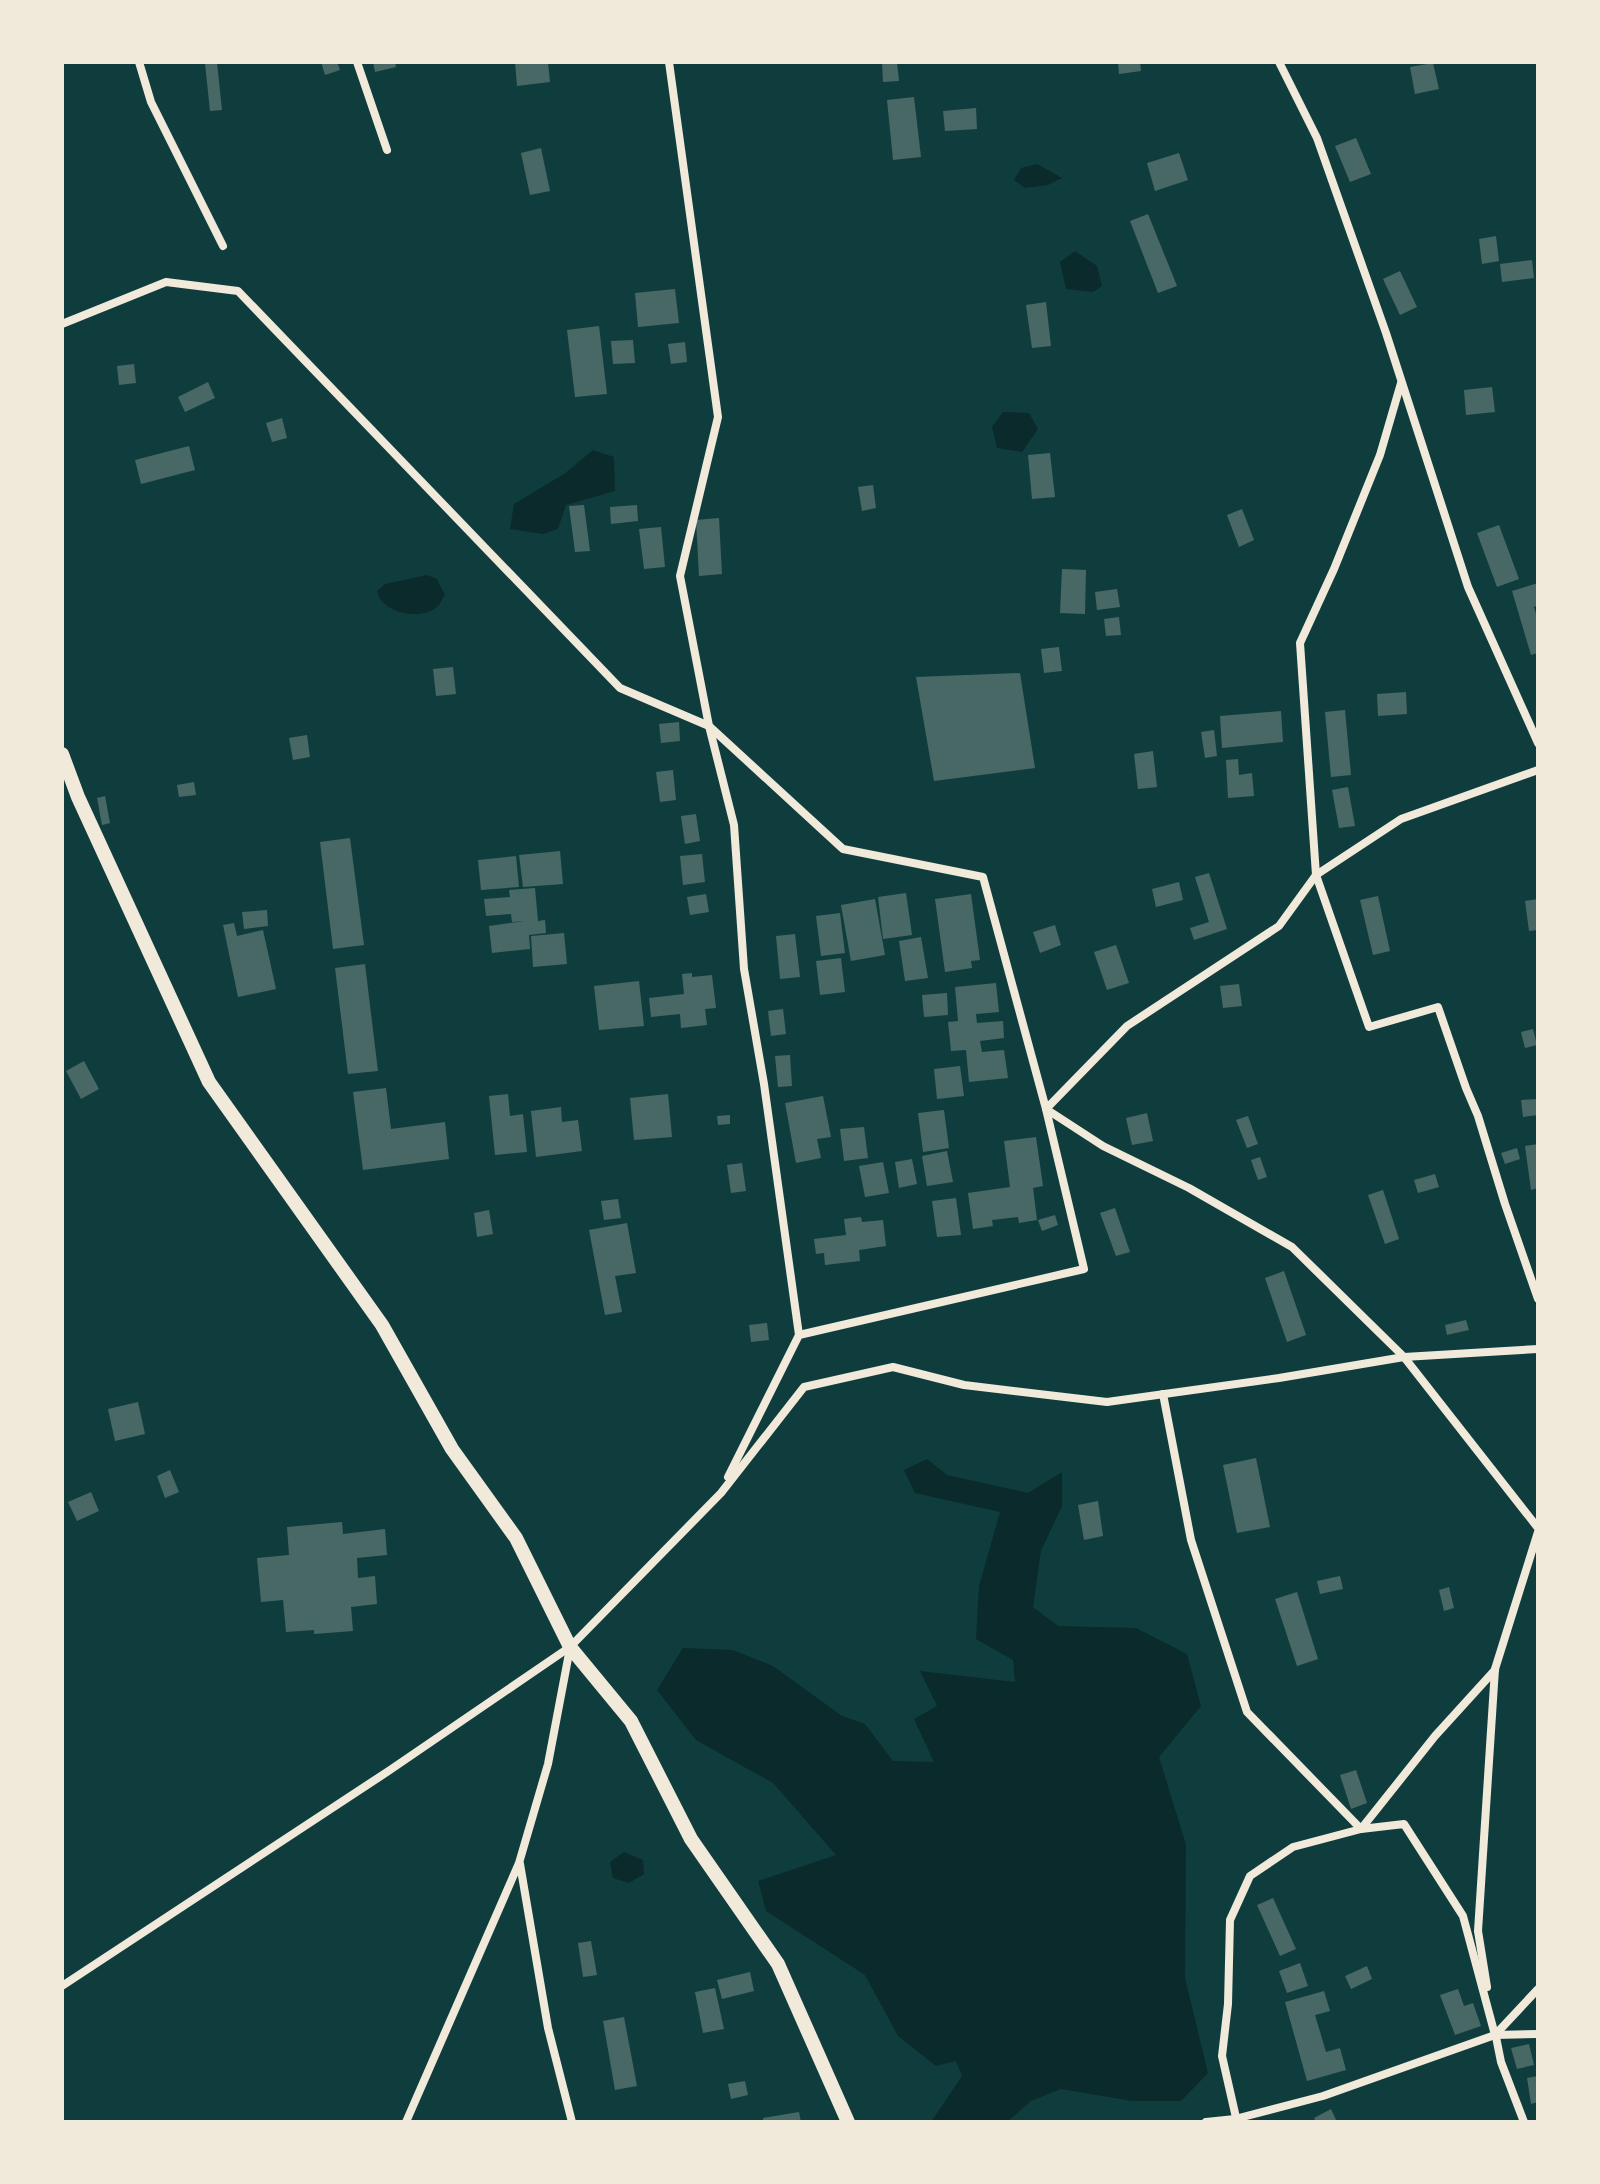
<svg xmlns="http://www.w3.org/2000/svg" width="1600" height="2184" viewBox="0 0 1600 2184" font-family="'Titillium Web',sans-serif">
	<style>
		.water { fill: #0a2a2b }
		.building { fill: #486865 }
		.lines { fill: none; stroke-linecap: round; stroke-linejoin: round }
		.minor { stroke: #f1e9da; stroke-width: 8 }
		.tertiary { stroke: #f1e9da; stroke-width: 14 }
	</style>
	<rect width="100%" height="100%" fill="#0f3d3e"/>
	<g class="water">
		<path d="M1037 164 1062 178 1048 185 1025 188 1014 180 1021 168Z"/>
		<path d="M1075 251 1097 266 1102 286 1093 292 1066 289 1060 262Z"/>
		<path d="M1003 412 1029 413 1038 429 1022 452 997 448 992 427Z"/>
		<path d="M593 450 614 457 615 491 566 505 558 529 543 534 510 529 514 504 564 474Z"/>
		<path d="M427 575 437 579 445 595C443 597 440 605 438 606 421 622 381 613 377 591L385 584Z"/>
		<path d="M927 1459 947 1475 1028 1493 1062 1472V1506L1041 1551 1033 1607 1058 1626 1136 1628 1187 1654 1201 1706 1159 1757 1186 1845 1185 1978 1208 2073 1181 2101H1132L1061 2089 1031 2101 1007 2122H931L962 2076 956 2061 936 2066 898 2036 865 1975 766 1911 758 1881 836 1855 773 1783 696 1740 657 1690 683 1648 733 1650 773 1666 842 1716 865 1724 893 1761 934 1762 914 1719 937 1706 920 1671 1015 1682 1013 1660 976 1639 979 1586 1000 1512 915 1493 904 1470Z"/>
		<path d="M624 1852 643 1860 644 1874 629 1883 613 1878 610 1862Z"/>
	</g>
	<g class="building">
		<path d="M217 62 222 110 210 111 205 63Z"/>
		<path d="M321 62H337L340 70 325 75Z"/>
		<path d="M373 62H395L396 67 375 72Z"/>
		<path d="M515 62H548L550 82 517 86Z"/>
		<path d="M882 62H897L899 81 883 82Z"/>
		<path d="M1118 62H1140L1141 71 1119 74Z"/>
		<path d="M1433 63 1439 89 1415 94 1410 67Z"/>
		<path d="M914 97 921 157 893 160 887 100Z"/>
		<path d="M976 108 977 129 945 131 943 111Z"/>
		<path d="M1356 138 1371 174 1350 182 1335 146Z"/>
		<path d="M541 148 550 191 530 195 521 153Z"/>
		<path d="M1179 153 1188 180 1155 191 1147 163Z"/>
		<path d="M1148 214 1177 286 1158 293 1130 221Z"/>
		<path d="M1496 236 1499 261 1482 264 1479 239Z"/>
		<path d="M1532 260 1534 278 1502 282 1500 264Z"/>
		<path d="M1400 271 1417 307 1400 315 1383 279Z"/>
		<path d="M675 289 679 323 638 327 635 293Z"/>
		<path d="M1046 302 1051 346 1032 348 1026 305Z"/>
		<path d="M599 326 607 394 575 397 567 330Z"/>
		<path d="M633 340 635 363 613 364 611 341Z"/>
		<path d="M685 342 687 362 671 364 668 344Z"/>
		<path d="M134 364 136 383 119 385 117 366Z"/>
		<path d="M208 382 215 398 185 412 178 397Z"/>
		<path d="M1492 387 1495 412 1466 415 1464 390Z"/>
		<path d="M282 418 287 438 272 442 266 423Z"/>
		<path d="M189 446 195 470 141 484 135 460Z"/>
		<path d="M1050 453 1055 497 1032 499 1028 455Z"/>
		<path d="M873 485 876 508 862 511 858 487Z"/>
		<path d="M584 505 590 551 575 552 569 506Z"/>
		<path d="M637 505 638 521 611 524 610 507Z"/>
		<path d="M1242 509 1254 540 1239 547 1227 515Z"/>
		<path d="M719 518 722 574 699 576 696 520Z"/>
		<path d="M1499 525 1519 579 1497 587 1477 533Z"/>
		<path d="M661 527 665 567 644 569 639 529Z"/>
		<path d="M1062 569 1086 570 1085 614 1060 613Z"/>
		<path d="M1538 583V605L1534 607 1538 621V653L1531 655 1512 591Z"/>
		<path d="M1117 589 1120 607 1097 610 1095 592Z"/>
		<path d="M1119 617 1121 635 1106 636 1104 619Z"/>
		<path d="M1059 647 1062 671 1044 673 1041 649Z"/>
		<path d="M453 667 456 694 436 696 433 669Z"/>
		<path d="M1020 673 1035 768 934 781 916 677Z"/>
		<path d="M1406 692 1407 714 1378 716 1377 694Z"/>
		<path d="M1345 710 1351 775 1331 777 1325 712Z"/>
		<path d="M1281 711 1283 742 1222 748 1220 716Z"/>
		<path d="M679 722 680 741 661 743 659 724Z"/>
		<path d="M1214 730 1217 756 1205 758 1201 732Z"/>
		<path d="M307 735 310 757 293 760 289 738Z"/>
		<path d="M1153 751 1157 787 1138 789 1134 754Z"/>
		<path d="M1238 759 1239 775 1252 773 1254 796 1228 798 1226 760Z"/>
		<path d="M673 770 676 800 660 802 656 772Z"/>
		<path d="M194 782 196 795 179 797 177 785Z"/>
		<path d="M1348 787 1355 826 1339 828 1332 790Z"/>
		<path d="M105 796 110 823 102 825 97 798Z"/>
		<path d="M696 814 700 841 685 844 681 816Z"/>
		<path d="M350 838 364 945 333 949 320 842Z"/>
		<path d="M560 851 563 884 523 887 519 855Z"/>
		<path d="M702 854 705 882 683 885 680 856Z"/>
		<path d="M516 856 519 887 481 890 478 860Z"/>
		<path d="M1209 873 1227 929 1194 940 1190 928 1209 922 1195 877Z"/>
		<path d="M1179 882 1183 900 1156 907 1152 889Z"/>
		<path d="M535 888 538 921 545 920 546 933 529 935 530 949 492 953 489 926 524 921 512 922 511 914 486 916 484 899 510 897 509 890Z"/>
		<path d="M906 893 912 935 883 939 878 897Z"/>
		<path d="M706 894 709 912 690 915 687 897Z"/>
		<path d="M971 894 980 960 971 961 972 968 945 972 935 899Z"/>
		<path d="M1378 896 1390 951 1373 955 1360 900Z"/>
		<path d="M875 899 885 955 851 961 841 905Z"/>
		<path d="M1538 899V930L1529 931 1525 901Z"/>
		<path d="M267 910 268 926 244 929 242 912Z"/>
		<path d="M840 913 845 953 821 956 816 916Z"/>
		<path d="M234 923 237 936 263 930 276 989 238 997 223 925Z"/>
		<path d="M1055 925 1061 945 1040 953 1033 932Z"/>
		<path d="M564 933 567 964 533 967 531 936Z"/>
		<path d="M795 934 800 977 780 979 776 936Z"/>
		<path d="M921 937 928 978 905 981 899 941Z"/>
		<path d="M1116 945 1129 983 1107 990 1094 952Z"/>
		<path d="M841 958 845 992 820 995 816 961Z"/>
		<path d="M365 964 378 1071 348 1074 335 968Z"/>
		<path d="M692 973V977L712 975 716 1008 705 1009 707 1025 681 1028 680 1014 651 1017 649 998 684 994 682 974Z"/>
		<path d="M639 981 644 1026 599 1030 594 986Z"/>
		<path d="M996 983 999 1012 976 1014 977 1023 1003 1021 1004 1038 980 1041 982 1052 1004 1050 1008 1078 969 1082 966 1050 951 1051 948 1022 958 1021 955 987Z"/>
		<path d="M1239 984 1242 1006 1223 1008 1220 986Z"/>
		<path d="M947 993 948 1015 924 1017 922 995Z"/>
		<path d="M783 1009 786 1034 771 1036 768 1011Z"/>
		<path d="M1533 1029 1537 1045 1525 1048 1521 1032Z"/>
		<path d="M790 1055 792 1086 778 1087 775 1056Z"/>
		<path d="M84 1061 99 1089 81 1099 66 1071Z"/>
		<path d="M960 1066 964 1096 937 1099 934 1069Z"/>
		<path d="M386 1088 391 1129 445 1122 449 1159 363 1170 353 1092Z"/>
		<path d="M508 1094 510 1116 523 1114 527 1152 495 1155 489 1096Z"/>
		<path d="M668 1094 672 1137 634 1140 630 1098Z"/>
		<path d="M823 1096 831 1137 817 1139 821 1158 796 1163 785 1103Z"/>
		<path d="M1538 1099V1115L1523 1117 1521 1100Z"/>
		<path d="M561 1107 562 1122 578 1120 582 1151 536 1157 531 1111Z"/>
		<path d="M944 1110 949 1148 923 1152 918 1113Z"/>
		<path d="M1147 1113 1153 1141 1132 1145 1126 1118Z"/>
		<path d="M730 1115V1124L718 1125 717 1116Z"/>
		<path d="M1248 1116 1258 1144 1247 1148 1236 1120Z"/>
		<path d="M864 1127 868 1158 844 1161 840 1129Z"/>
		<path d="M1036 1137 1043 1186 1033 1188 1037 1220 1019 1223 1018 1217 992 1220 993 1226 973 1229 968 1193 1010 1187 1004 1141Z"/>
		<path d="M1538 1144V1188L1531 1190 1525 1146Z"/>
		<path d="M1517 1148 1520 1159 1505 1164 1501 1153Z"/>
		<path d="M947 1151 953 1182 927 1186 922 1156Z"/>
		<path d="M1260 1157 1267 1177 1258 1180 1251 1160Z"/>
		<path d="M912 1159 917 1184 899 1188 895 1162Z"/>
		<path d="M883 1162 889 1193 865 1197 859 1166Z"/>
		<path d="M742 1163 746 1191 731 1193 727 1165Z"/>
		<path d="M1435 1174 1439 1187 1418 1193 1414 1180Z"/>
		<path d="M1383 1190 1399 1239 1385 1244 1368 1195Z"/>
		<path d="M956 1198 961 1235 937 1237 932 1201Z"/>
		<path d="M618 1199 621 1218 604 1220 601 1201Z"/>
		<path d="M1115 1208 1130 1252 1116 1256 1100 1213Z"/>
		<path d="M489 1210 493 1234 477 1237 474 1213Z"/>
		<path d="M1055 1215 1058 1225 1042 1231 1038 1220Z"/>
		<path d="M861 1217 862 1222 883 1220 886 1246 859 1250 860 1261 825 1265 824 1253 816 1254 814 1239 846 1235 844 1219Z"/>
		<path d="M627 1223 636 1273 615 1276 622 1312 605 1315 589 1230Z"/>
		<path d="M1284 1271 1306 1335 1287 1342 1265 1278Z"/>
		<path d="M1466 1320 1469 1330 1447 1335 1445 1325Z"/>
		<path d="M767 1323 769 1340 751 1342 749 1325Z"/>
		<path d="M138 1402 145 1434 115 1441 108 1409Z"/>
		<path d="M1256 1458 1270 1527 1237 1533 1223 1465Z"/>
		<path d="M170 1470 179 1492 165 1498 157 1476Z"/>
		<path d="M91 1492 99 1511 77 1521 68 1502Z"/>
		<path d="M1098 1501 1103 1536 1084 1540 1078 1505Z"/>
		<path d="M342 1522 343 1534 385 1529 387 1555 357 1558 358 1578 375 1576 377 1604 351 1607 353 1631 314 1634V1630L286 1632 283 1600 261 1602 257 1558 289 1555 287 1527Z"/>
		<path d="M1340 1576 1343 1589 1320 1594 1317 1581Z"/>
		<path d="M1449 1587 1454 1608 1444 1611 1439 1590Z"/>
		<path d="M1297 1592 1318 1659 1297 1666 1275 1599Z"/>
		<path d="M1356 1770 1367 1803 1351 1809 1340 1775Z"/>
		<path d="M1273 1898 1296 1949 1280 1956 1257 1905Z"/>
		<path d="M591 1941 597 1975 583 1977 578 1943Z"/>
		<path d="M1300 1963 1308 1986 1287 1993 1279 1971Z"/>
		<path d="M1367 1966 1372 1979 1351 1989 1345 1976Z"/>
		<path d="M750 1972 754 1991 722 1999 717 1980Z"/>
		<path d="M715 1988 724 2029 703 2033 695 1992Z"/>
		<path d="M1458 1989 1464 2006 1473 2003 1481 2026 1455 2035 1440 1995Z"/>
		<path d="M1324 1991 1330 2011 1315 2015 1326 2052 1340 2048 1346 2070 1307 2081 1285 2002Z"/>
		<path d="M624 2017 637 2086 615 2090 603 2021Z"/>
		<path d="M1529 2044 1534 2065 1517 2069 1511 2048Z"/>
		<path d="M1538 2076V2102L1531 2104 1527 2078Z"/>
		<path d="M745 2081 748 2095 731 2099 728 2084Z"/>
		<path d="M1331 2109 1337 2122H1316L1314 2118Z"/>
		<path d="M799 2112 801 2122H763V2118Z"/>
	</g>
	<g class="lines">
		<g class="minor">
			<path d="M139 62 151 102 223 246"/>
			<path d="M357 62 387 150"/>
			<path d="M669 62 718 417 680 576 709 726 734 825 744 969 764 1084 799 1335"/>
			<path d="M1279 62 1317 138 1386 333 1468 587 1538 743"/>
			<path d="M62 324 166 282 238 291 620 688 709 726 843 849 983 877 1046 1109 1103 1146 1189 1188 1292 1247 1404 1357 1538 1528"/>
			<path d="M1401 383 1380 455 1334 569 1300 643 1316 875 1369 1027 1438 1007 1466 1088 1478 1116 1505 1204 1538 1299"/>
			<path d="M1163 1394 1191 1540 1247 1712 1361 1829 1404 1824 1463 1916 1495 2035"/>
			<path d="M728 1477 799 1335 1084 1269 1046 1109 1127 1026 1279 926 1316 875 1401 819 1538 770"/>
			<path d="M520 1864 548 2028 572 2122"/>
			<path d="M62 1986 390 1770 570 1647 721 1493 804 1387 893 1367 964 1385 1107 1402 1279 1378 1404 1357 1538 1349"/>
			<path d="M1487 1987 1478 1931 1495 1669 1538 1532"/>
			<path d="M1495 2032 1501 2062 1524 2122"/>
			<path d="M1495 2035 1538 1989"/>
			<path d="M406 2122 519 1863 548 1764 570 1648"/>
			<path d="M1206 2122 1235 2119 1323 2096 1495 2035 1538 2034"/>
			<path d="M1237 2122 1222 2056 1228 2004 1230 1920 1250 1876 1293 1847 1361 1829 1435 1736 1495 1670"/>
		</g>
		<path class="tertiary" d="M62 754 78 797 209 1082 382 1325 452 1449 516 1538 570 1647 631 1721 691 1839 778 1964 848 2122"/>
	</g>
	<rect width="1600" height="2184" fill="none" stroke="#f1e9da" stroke-width="128"/>
</svg>
